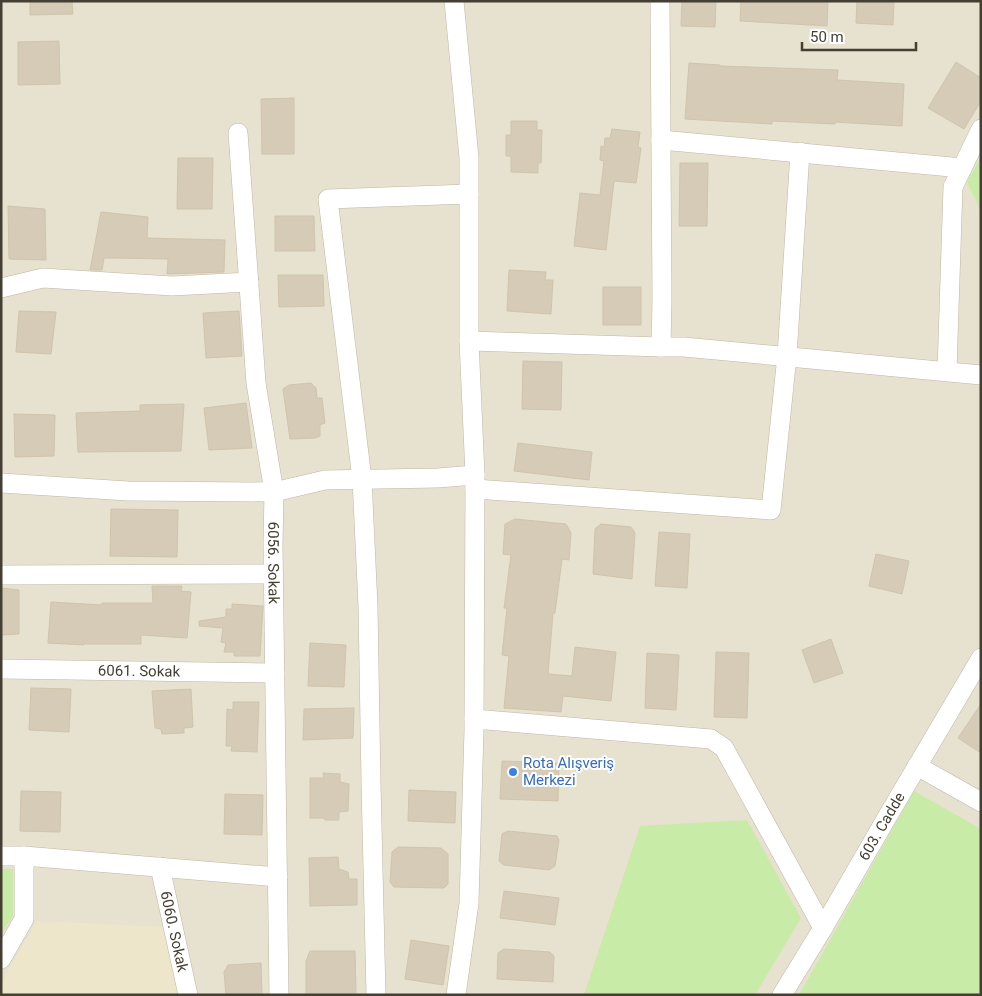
<svg xmlns="http://www.w3.org/2000/svg" width="982" height="996" viewBox="0 0 982 996" font-family="Roboto,sans-serif">
	<style>
		.residential { fill: #e7e1d0 }
		.education { fill: #ede6cb }
		.green { fill: #c9eba8 }
		.building { fill: #d5cbb7; stroke: #d0c4aa }
		.lines { fill: none; stroke-linecap: round; stroke-linejoin: round }
		.minor-casing { stroke: #bfb7a5; stroke-width: 20 }
		.minor { stroke: #fff; stroke-width: 19 }
		.shop-dot { fill: #3f7fe0; stroke: #fff; stroke-width: 2 }
		.labels { text-anchor: middle; dominant-baseline: central; stroke-width: 4; stroke-linejoin: round; paint-order: stroke }
		.street-label { font-size: 15px; fill: #453f33; stroke: #fff }
		.shop-label { font-size: 15px; fill: #366cbe; stroke: #fff; text-anchor: start }
	</style>
	<rect width="100%" height="100%" fill="#f3efe3"/>
	<rect class="residential" x="1" y="1" width="980" height="994"/>
	<path class="education" d="M37 921 166 927 179 995H1V982Z"/>
	<g class="green">
		<path d="M981 157V211L967 182Z"/>
		<path d="M914 791 981 829V995H799Z"/>
		<path d="M747 820 801 918 755 995H584L640 826Z"/>
		<path d="M1 869H13V916L1 934Z"/>
	</g>
	<g class="building">
		<path d="M30 1H72L73 14 30 15Z"/>
		<path d="M682 1H716L715 27 681 26Z"/>
		<path d="M741 1H828L827 26 740 21Z"/>
		<path d="M857 1H894L893 25 856 23Z"/>
		<path d="M59 41 60 84 18 85V42Z"/>
		<path d="M956 62 981 78V101L964 129 928 108Z"/>
		<path d="M689 63 720 65V66L838 70 837 80 904 84 902 126 835 122V124L772 121V124L685 119Z"/>
		<path d="M294 98V154H262L261 99Z"/>
		<path d="M511 121H537V130H542L541 163H538V173L511 172V156H506V135H511Z"/>
		<path d="M612 129 640 132 638 147 641 148 636 183 614 181 606 250 574 246 580 193 600 195 604 161 600 160 601 146 604 147 605 138H610Z"/>
		<path d="M178 158H213L212 209H177Z"/>
		<path d="M680 163H708L707 226H679Z"/>
		<path d="M8 206 45 209 46 260 9 259Z"/>
		<path d="M101 212 148 217 147 238 225 240 224 272 167 274 168 259 115 258H104L102 270H90Z"/>
		<path d="M275 216H314L315 251H275Z"/>
		<path d="M509 270 546 272 545 280H553L551 314 507 311Z"/>
		<path d="M278 275H323L324 306 279 307Z"/>
		<rect x="603" y="287" width="38" height="38"/>
		<path d="M19 311 56 312 51 354 16 352Z"/>
		<path d="M239 311 242 356 206 358 203 313Z"/>
		<path d="M523 361 562 362 561 410 522 409Z"/>
		<path d="M311 383 316 388 317 398H322L325 423 320 425V436L315 438 290 439 283 389 289 385Z"/>
		<path d="M246 403 252 448 209 450 204 408Z"/>
		<path d="M184 404 181 451 78 452 76 413 140 411V405Z"/>
		<path d="M14 414 55 415 54 456 15 457Z"/>
		<path d="M518 443 592 452 589 480 514 471Z"/>
		<path d="M111 509 178 510 177 557 110 556Z"/>
		<path d="M515 519 566 524 571 533 569 560 562 559 555 613H553L548 674 572 676 575 647 616 652 611 701 563 696 561 712 504 708 509 656 502 655 507 608H504L511 555 503 554 505 524Z"/>
		<path d="M601 524 631 527 635 533 632 579 593 574 595 529Z"/>
		<path d="M659 532 690 534 687 588 655 586Z"/>
		<path d="M876 554 909 561 902 594 869 586Z"/>
		<path d="M152 586H182L181 591 191 592 187 638 141 635V644H84V645L48 643 51 602 102 605V603H153Z"/>
		<path d="M1 588 19 590V634L1 635Z"/>
		<path d="M232 604 263 606 260 656H234V652H224L226 643 221 642 223 628 199 626V621L226 617V609H232Z"/>
		<path d="M831 639 843 673 814 683 802 650Z"/>
		<path d="M310 643 346 645 344 687 308 686Z"/>
		<path d="M716 652 749 653 747 718 714 717Z"/>
		<path d="M647 653 679 655 676 710 645 708Z"/>
		<path d="M31 688 71 689 69 732 29 730Z"/>
		<path d="M191 689 193 727 184 728V733L162 734 161 729 155 728 152 691Z"/>
		<path d="M233 702H259L257 752 231 751 232 746H226L227 709 233 710Z"/>
		<path d="M981 704V753L958 738Z"/>
		<path d="M354 708 353 738 303 740 304 709Z"/>
		<path d="M502 761 559 763 558 801 500 799Z"/>
		<path d="M323 773 340 774V782L349 784 348 811 339 812V820H325L324 818H310V778H324Z"/>
		<path d="M409 790 456 792 455 823 408 821Z"/>
		<path d="M21 791 61 792 60 832 20 831Z"/>
		<path d="M225 794 263 795 262 835 224 834Z"/>
		<path d="M508 831 557 836 559 840 555 866 549 870 504 865 499 861 502 834Z"/>
		<path d="M398 847 441 848 448 854V884L444 888 394 887 390 882 392 852Z"/>
		<path d="M338 857 339 869 348 872 349 879H357V905L310 906 309 858Z"/>
		<path d="M504 891 559 898 555 925 500 918Z"/>
		<path d="M411 940 449 946 443 985 405 979Z"/>
		<path d="M504 949 550 952 554 956 553 982 497 979 498 953Z"/>
		<path d="M310 951H355L356 995H306V961Z"/>
		<path d="M261 963 262 995H226L224 972 228 965Z"/>
	</g>
	<g class="lines">
		<defs>
			<g id="minor">
				<path d="M454 1 469 158V341L475 475 474 730 469 903 456 995"/>
				<path d="M660 1 662 299 661 347"/>
				<path id="s1" d="M238 133 256 383 274 492 273 545 279 995"/>
				<path d="M661 140 962 168"/>
				<path d="M1 288 43 278 172 286 249 282"/>
				<path d="M469 341 661 347H684L981 375"/>
				<path d="M947 371 953 187 981 129"/>
				<path d="M1 483 128 491 274 492 325 480 438 478 475 475"/>
				<path d="M475 489 771 510 787 356 800 152"/>
				<path d="M1 575 273 574"/>
				<path id="s2" d="M1 669 275 673"/>
				<path d="M474 719 711 739 724 748 823 928"/>
				<path d="M917 766 981 802"/>
				<path d="M1 856H24L278 877"/>
				<path id="s3" d="M160 867 188 995"/>
				<path d="M1 959 24 919V856"/>
				<path d="M376 995 371 783 368 606 362 479 328 199 469 194"/>
				<path id="s4" d="M782 995 823 928 886 819 981 658"/>
			</g>
		</defs>
		<use href="#minor" class="minor-casing"/>
		<use href="#minor" class="minor"/>
	</g>
	<circle class="shop-dot" cx="513" cy="772" r="5"/>
	<g class="labels">
		<g class="street-label">
			<text stroke="none"><textPath href="#s1" startOffset="432">6056. Sokak</textPath></text>
			<text stroke="none"><textPath href="#s2" startOffset="138">6061. Sokak</textPath></text>
			<text stroke="none"><textPath href="#s4" startOffset="196">603. Cadde</textPath></text>
			<text stroke="none"><textPath href="#s3" startOffset="66">6060. Sokak</textPath></text>
		</g>
		<g class="shop-label">
			<text x="523" y="763">Rota Alışveriş<tspan x="523" dy="17">Merkezi</tspan></text>
		</g>
	</g>
	<rect width="982" height="996" fill="none" stroke="#453f33" stroke-width="5"/>
	<path d="M802 42v8h114v-8" fill="none" stroke="#453f33" stroke-width="2.5"/>
	<text x="810" y="42" font-size="15" fill="#453f33" stroke="#ffffff" stroke-width="4" paint-order="stroke">50 m</text>
</svg>
